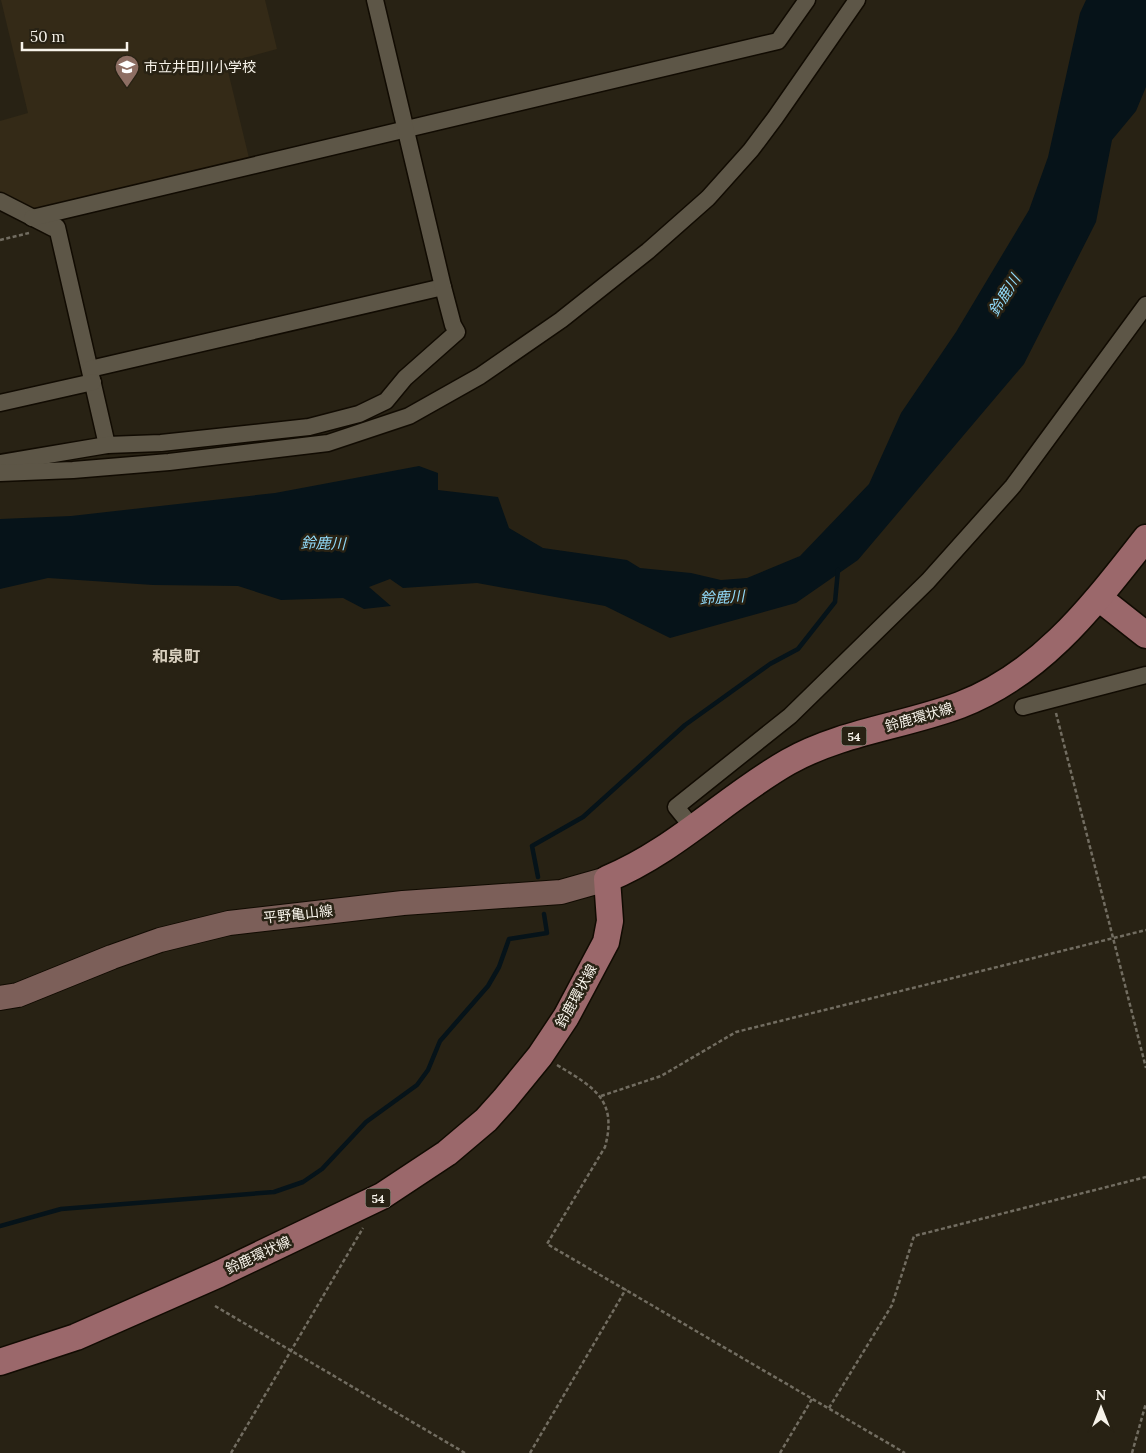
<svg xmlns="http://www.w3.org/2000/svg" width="1146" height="1453" viewBox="0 0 1146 1453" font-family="Lora,'Noto Sans JP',serif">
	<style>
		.built { fill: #342a17 }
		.water { fill: #061319 }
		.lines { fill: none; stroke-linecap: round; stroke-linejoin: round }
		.stream { stroke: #061319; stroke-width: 4.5 }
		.street-casing { stroke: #110b02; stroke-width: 19 }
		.secondary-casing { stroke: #110b02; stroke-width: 26 }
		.primary-casing { stroke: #110b02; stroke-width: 29 }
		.path { stroke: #726d61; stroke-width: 2.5; stroke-dasharray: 4 2.5; stroke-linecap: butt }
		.street { stroke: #5d5647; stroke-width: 16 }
		.secondary { stroke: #7c5f59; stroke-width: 24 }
		.primary { stroke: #9b686b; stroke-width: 26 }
		.labels { text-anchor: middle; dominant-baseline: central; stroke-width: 5; stroke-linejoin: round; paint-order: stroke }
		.shield { fill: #282214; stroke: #b9b4aa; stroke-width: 1 }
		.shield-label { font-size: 12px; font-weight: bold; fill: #f7f3ea }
		.poi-label { font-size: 14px; fill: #f7f3ea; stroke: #282214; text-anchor: start }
		.street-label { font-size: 14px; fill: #f7f3ea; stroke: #282214 }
		.water-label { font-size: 15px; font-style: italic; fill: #91daf9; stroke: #282214 }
		.quarter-label { font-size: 16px; font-weight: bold; fill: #d8cfbe; stroke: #282214 }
	</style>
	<rect width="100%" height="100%" fill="#282214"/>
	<path class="built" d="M1 0H265L277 49 226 63 249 158 33 211 0 193V121L28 113Z"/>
	<path class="water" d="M1086 0H1146V87L1136 111 1112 140 1096 222 1024 364 858 560 796 603 670 638 605 606 477 583 403 588 390 579 369 587 391 606 364 609 343 598 281 600 238 586 153 585 48 578 0 589V519L71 516 275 493 419 466 438 473V490L498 497 509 528 543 548 627 560 640 568 691 573 721 580 747 578 800 556 869 484 901 413 956 332 1029 210 1048 157 1080 13Z"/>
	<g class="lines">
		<g class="stream">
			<path d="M538 877 532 846 583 817 685 725 770 664 798 649 835 602 838 570"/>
			<path d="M0 1226 61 1209 274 1192 303 1182 322 1169 366 1122 417 1085 428 1070 440 1041 488 986 499 967 509 939 547 933 544 914"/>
		</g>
		<defs>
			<g id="street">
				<path d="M0 201 53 228 57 227 107 445"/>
				<path d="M32 218 778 41 807 0"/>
				<path d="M90 369 443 287"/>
				<path d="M0 403 93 382"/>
				<path d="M0 463 107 445 161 443 309 427 359 414 386 401 405 378 457 332 453 325 443 287 375 0"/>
				<path d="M0 473 73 470 169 462 328 443 409 416 480 376 561 320 648 251 708 198 751 150 775 118 857 0"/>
				<path d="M1023 707 1146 675"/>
				<path d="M693 828 676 807 790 716 928 581 1013 486 1146 305"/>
			</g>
			<path id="secondary" d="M0 998 18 995 112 957 160 940 229 923 403 903 561 892 607 879"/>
			<g id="primary">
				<path d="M1099 598 1146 635"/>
				<path d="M0 1362 76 1337 219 1274 382 1196 447 1153 486 1120 504 1100 540 1056 566 1017 606 942 610 921 607 879C675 851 725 798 788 762 841 732 904 726 960 705 1043 673 1093 605 1146 538"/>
			</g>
		</defs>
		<use href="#street" class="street-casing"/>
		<use href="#secondary" class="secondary-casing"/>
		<use href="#primary" class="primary-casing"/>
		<g class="path">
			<path d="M0 240 29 233"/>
			<path d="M1056 713 1146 1068"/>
			<path d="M557 1065C593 1087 618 1099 605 1147L547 1244 905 1453"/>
			<path d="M601 1096 661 1076 736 1032 1146 930"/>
			<path d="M215 1306 465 1453"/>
			<path d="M829 1408 892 1305 914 1236 1146 1177"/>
			<path d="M231 1453 363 1228"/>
			<path d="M530 1453 626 1289"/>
			<path d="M780 1453 812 1399"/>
			<path d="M1132 1453 1146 1403"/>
		</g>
		<use href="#street" class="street"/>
		<use href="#secondary" class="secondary"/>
		<use href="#primary" class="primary"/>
	</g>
	<defs>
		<symbol id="school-pin" viewBox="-11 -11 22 30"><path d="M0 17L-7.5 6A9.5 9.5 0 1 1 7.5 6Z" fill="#8d6e63" stroke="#282214"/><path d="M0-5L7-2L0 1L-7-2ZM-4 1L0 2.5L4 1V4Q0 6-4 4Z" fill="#fff"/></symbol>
	</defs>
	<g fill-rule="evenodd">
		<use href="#school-pin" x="113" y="53" width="28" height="38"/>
	</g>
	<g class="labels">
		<g class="shield">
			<rect x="841.5" y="726.5" width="25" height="19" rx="4"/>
			<rect x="365.5" y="1188.5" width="25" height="19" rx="4"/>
		</g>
		<g class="shield-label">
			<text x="854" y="736">54</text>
			<text x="378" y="1198">54</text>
		</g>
		<g class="poi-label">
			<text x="144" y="67">市立井田川小学校</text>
		</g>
		<g class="street-label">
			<text transform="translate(919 717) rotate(-16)">鈴鹿環状線</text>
			<text transform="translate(298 914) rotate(-6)">平野亀山線</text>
			<text transform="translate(576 996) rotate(-61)">鈴鹿環状線</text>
			<text transform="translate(258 1255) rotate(-25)">鈴鹿環状線</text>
		</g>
		<g class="water-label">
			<text transform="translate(1004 295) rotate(-58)">鈴鹿川</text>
			<text transform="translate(323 543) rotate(1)">鈴鹿川</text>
			<text transform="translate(722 597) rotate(-3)">鈴鹿川</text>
		</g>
		<g class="quarter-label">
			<text x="176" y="656">和泉町</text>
		</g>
	</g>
	<g transform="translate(1101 1408)" stroke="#282214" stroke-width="4" paint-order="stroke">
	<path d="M0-4L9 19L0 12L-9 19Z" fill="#f7f3ea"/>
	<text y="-8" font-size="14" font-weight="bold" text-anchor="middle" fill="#f7f3ea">N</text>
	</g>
	<path d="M22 42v8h105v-8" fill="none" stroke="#f7f3ea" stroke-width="2.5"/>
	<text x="30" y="42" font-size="15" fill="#f7f3ea" stroke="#282214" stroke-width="4" paint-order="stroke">50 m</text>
</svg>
